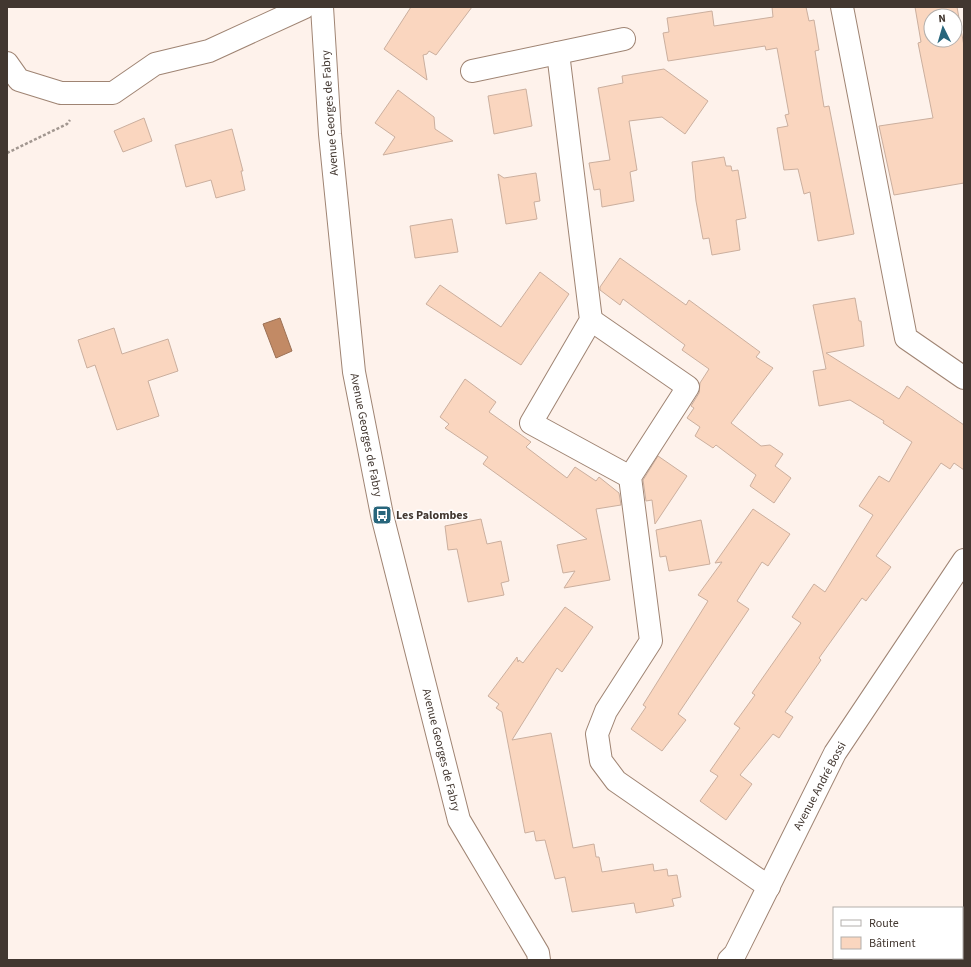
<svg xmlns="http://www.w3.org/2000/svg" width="971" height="967" viewBox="0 0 971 967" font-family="'Source Sans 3',sans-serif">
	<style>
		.water { fill: #c28a65; stroke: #9c7155 }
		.building { fill: #fad6bf; stroke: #cbaf9e; fill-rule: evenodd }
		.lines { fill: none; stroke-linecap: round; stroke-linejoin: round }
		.minor-casing { stroke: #9f8473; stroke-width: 24 }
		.path { stroke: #a29790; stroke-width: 2.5; stroke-dasharray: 3 2; stroke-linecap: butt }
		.minor { stroke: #fff; stroke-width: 22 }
		.labels { text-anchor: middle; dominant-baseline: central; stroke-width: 3; stroke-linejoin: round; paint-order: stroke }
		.street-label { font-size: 12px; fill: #423730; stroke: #fff }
		.poi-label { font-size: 12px; font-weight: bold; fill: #423730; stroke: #fff; text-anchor: start }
	</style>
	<rect width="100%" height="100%" fill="#fef2eb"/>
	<path class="water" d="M280 318 292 351 276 358 263 324Z"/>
	<g class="building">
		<path d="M411 7H472L436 55 429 51 427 54 423 55 427 80 384 49Z"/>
		<path d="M772 7H806L809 21 814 20 819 50 815 51 824 107 829 106 854 234 818 241 810 192 804 194 798 169 784 170 777 128 788 126 785 115 789 114 777 48 766 50 765 46 668 61 663 33 669 32 667 18 712 11 714 26 773 17Z"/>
		<path d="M915 7H957L964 46V183L894 195 879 126 933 118 918 43 921 42ZM931 16H955V40H931Z"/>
		<path d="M664 69 708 101 685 134 662 117 629 121 637 170 630 172 634 201 602 207 600 189 594 190 589 163 610 160 598 88 623 83 622 76Z"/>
		<path d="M526 89 532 126 494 134 488 96Z"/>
		<path d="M398 90 434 117 435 129 453 141 383 155 395 137 375 123Z"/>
		<path d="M144 118 152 141 123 152 114 131Z"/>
		<path d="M232 129 243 171H241L245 190 216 198 211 180 186 187 175 145Z"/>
		<path d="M724 157 726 166H731L732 171 738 170 746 218 736 220 740 250 712 255 709 238 703 239 696 201 692 162Z"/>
		<path d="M536 173 540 201 534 202 537 219 506 224 498 174 504 178Z"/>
		<path d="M452 219 458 252 415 258 410 226Z"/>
		<path d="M620 258 686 305 689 300 760 352 756 357 773 368 731 423 761 446 770 445 783 454 775 466 791 478 774 503 750 486 756 475 716 445 713 448 695 436 700 427 687 418 694 408 691 406 699 393 700 383 709 369 682 350 685 345 647 317 623 299 620 305 600 290V287Z"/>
		<path d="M540 272 569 294 521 365 426 304 440 285 501 327Z"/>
		<path d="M855 298 859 321H861L864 346 826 353 899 399 907 386 964 425V470L954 463 950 469 941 463 876 556 891 567 866 601 862 598 819 658 821 660 785 712 793 717 779 738 773 734 740 775 752 784 726 820 700 801 718 776 710 771 740 728 734 724 755 695 752 693 801 623 792 617 814 584 825 592 873 515 859 506 879 476 889 482 912 442 883 423 884 421 850 400 819 406 813 371 826 369 813 305Z"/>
		<path d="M114 328 122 354 168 339 178 371 148 381 159 416 117 430 95 365 87 368 78 340Z"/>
		<path d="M465 379 496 402 489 412 531 442 526 447 567 478 575 467 596 481 599 477 619 493 621 505 596 509 610 580 564 588 575 571 563 573 557 545 587 539 483 464 488 457 445 428 449 424 440 417Z"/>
		<path d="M658 456 687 476 655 524 652 500 646 501 643 480Z"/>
		<path d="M753 509 790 534 768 566 762 562 737 601 749 609 678 714 686 720 662 751 631 729 646 707 643 705 708 601 698 595 722 562 715 563Z"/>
		<path d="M481 519 487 544 501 541 509 581 501 583 504 595 468 602 457 549 448 550 445 526Z"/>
		<path d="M701 520 710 564 669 571 666 556 660 557 656 530Z"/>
		<path d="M565 607 593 627 562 672 557 668 512 740 551 733 573 848 594 844 596 857H599L602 872 653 864 654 871 667 869 668 876 677 875 681 897 672 899 674 906 636 913 634 903 572 912 565 877 555 879 545 840 536 841 534 831 525 833 502 712 496 708 499 704 488 696 517 657 518 662 519 660 523 663Z"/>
	</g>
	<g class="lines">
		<defs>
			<g id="minor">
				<path d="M322 7 330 134 354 372 382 515 459 820 538 953 539 960"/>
				<path d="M842 7 906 338 964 378"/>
				<path d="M558 53 591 320 531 423 630 477"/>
				<path d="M7 63 19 80 61 93H113L155 64 209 51 305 7"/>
				<path d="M472 71 624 39"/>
				<path d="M591 320 688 387 630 477 651 641 606 711 597 734 601 761 616 781 769 887"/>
				<path d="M729 960 735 954 835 753 964 560"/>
			</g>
		</defs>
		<use href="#minor" class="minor-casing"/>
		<path class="path" d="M7 153 67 124 70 120"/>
		<use href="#minor" class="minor"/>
	</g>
	<defs>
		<symbol id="bus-square" viewBox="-11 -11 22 22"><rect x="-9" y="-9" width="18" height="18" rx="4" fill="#28667c" stroke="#fff"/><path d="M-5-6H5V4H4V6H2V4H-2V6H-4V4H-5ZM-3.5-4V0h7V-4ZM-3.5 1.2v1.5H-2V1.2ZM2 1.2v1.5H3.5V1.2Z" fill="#fff"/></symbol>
	</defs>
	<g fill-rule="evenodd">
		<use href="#bus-square" x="371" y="504" width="22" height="22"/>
	</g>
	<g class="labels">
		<g class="street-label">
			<text transform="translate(330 113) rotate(-94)">Avenue Georges de Fabry</text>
			<text transform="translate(366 435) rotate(79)">Avenue Georges de Fabry</text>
			<text transform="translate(441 750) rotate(76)">Avenue Georges de Fabry</text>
			<text transform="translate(820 786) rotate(-62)">Avenue André Bossi</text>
		</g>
		<g class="poi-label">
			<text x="396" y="515">Les Palombes</text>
		</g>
	</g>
	<rect width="971" height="967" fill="none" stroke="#423730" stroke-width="16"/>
	<rect x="833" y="907" width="130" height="52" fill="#ffffff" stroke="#b3afac"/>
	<rect x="841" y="920" width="20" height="6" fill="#ffffff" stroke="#b3afac"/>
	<text x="869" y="927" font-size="12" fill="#423730">Route</text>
	<rect x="841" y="937" width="20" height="12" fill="#fad6bf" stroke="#b3afac"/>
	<text x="869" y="947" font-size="12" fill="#423730">Bâtiment</text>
	<g transform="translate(943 28) rotate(355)"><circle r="19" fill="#ffffff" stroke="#b3afac"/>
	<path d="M0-3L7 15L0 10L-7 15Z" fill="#28667c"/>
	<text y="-6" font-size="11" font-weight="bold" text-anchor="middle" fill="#423730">N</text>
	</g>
</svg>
